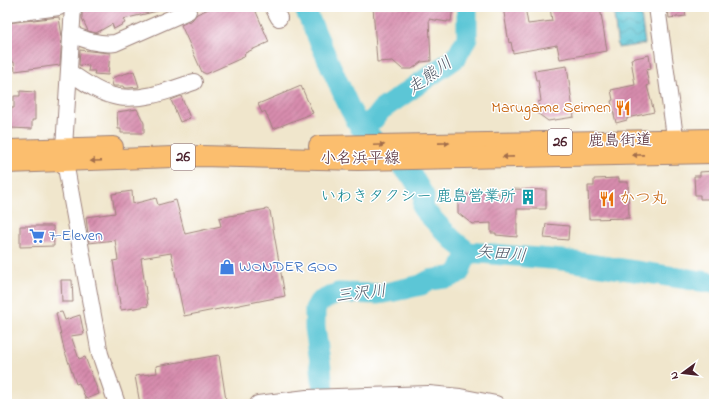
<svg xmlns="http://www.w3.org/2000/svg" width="721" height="411" viewBox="0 0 721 411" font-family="'Indie Flower','Klee One',sans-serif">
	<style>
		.water { fill: url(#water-waves); stroke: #537280 }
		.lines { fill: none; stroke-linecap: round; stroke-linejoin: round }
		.river { stroke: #5cc6d6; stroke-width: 21 }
		.building { fill: url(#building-hatch) }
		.minor-casing { stroke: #9d827c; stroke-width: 18 }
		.major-casing { stroke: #9d827c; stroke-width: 22 }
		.minor { stroke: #fff; stroke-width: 16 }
		.major { stroke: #fbbe6e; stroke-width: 20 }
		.oneway { fill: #a26e4c }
		.labels { text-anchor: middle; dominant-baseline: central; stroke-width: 3; stroke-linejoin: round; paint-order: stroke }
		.shield { fill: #fff; stroke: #80626b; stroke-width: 1 }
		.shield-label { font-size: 15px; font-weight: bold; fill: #4a1f2b }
		.food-label { font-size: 16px; fill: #c56008; stroke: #fff; text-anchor: end }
		.street-label { font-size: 16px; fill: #4a1f2b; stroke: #fff }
		.culture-label { font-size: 16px; fill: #0d838f; stroke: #fff; text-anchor: end }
		.shop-label { font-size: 16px; fill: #366cbe; stroke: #fff; text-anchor: start }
		.water-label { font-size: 17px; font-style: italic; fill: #505967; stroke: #fff }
	</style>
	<defs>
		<pattern id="water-waves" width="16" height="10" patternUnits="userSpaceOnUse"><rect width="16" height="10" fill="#5cc6d6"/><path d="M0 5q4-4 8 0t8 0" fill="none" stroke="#4ea0ae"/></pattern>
		<pattern id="building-hatch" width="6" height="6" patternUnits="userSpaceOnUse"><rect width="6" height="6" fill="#d78cad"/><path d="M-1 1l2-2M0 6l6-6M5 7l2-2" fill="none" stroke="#b0728d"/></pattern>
	</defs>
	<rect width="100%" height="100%" fill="#fff"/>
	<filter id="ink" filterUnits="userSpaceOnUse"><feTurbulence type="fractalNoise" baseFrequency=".025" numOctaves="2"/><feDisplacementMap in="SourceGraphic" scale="8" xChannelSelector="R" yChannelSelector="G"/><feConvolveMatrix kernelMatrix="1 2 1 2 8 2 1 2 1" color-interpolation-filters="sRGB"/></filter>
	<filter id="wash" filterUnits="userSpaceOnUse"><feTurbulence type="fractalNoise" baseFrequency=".012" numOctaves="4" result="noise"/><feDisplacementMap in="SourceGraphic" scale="16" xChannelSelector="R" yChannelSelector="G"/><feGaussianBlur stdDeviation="0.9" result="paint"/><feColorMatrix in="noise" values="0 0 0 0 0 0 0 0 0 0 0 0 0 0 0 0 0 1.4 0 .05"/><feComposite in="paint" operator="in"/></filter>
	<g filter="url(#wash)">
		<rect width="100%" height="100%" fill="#f0e6cc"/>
		<path class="water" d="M613 7H640L645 44 618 48Z"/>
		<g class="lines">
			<g class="river">
				<path d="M304 7 350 109 360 127 412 176 424 196 423 209 453 240 468 252 562 260 714 283"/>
				<path d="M360 127 374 119 381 110 456 58 467 38V7"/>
				<path d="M324 404 321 368 315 328V309L319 302 338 293 378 294 390 292 421 285 430 280 450 277 459 273 468 252"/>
			</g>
		</g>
		<g id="blocks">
			<g class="building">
				<path d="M90 7H157L158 11 123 19 125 23 114 29 112 24 96 33 88 31 82 18V11Z"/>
				<path d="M213 7H254L269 42 245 53 244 57 206 74 202 72 181 25 192 20 197 14Z"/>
				<path d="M373 7H453L451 21H447V22L429 19 431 61 421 62 412 69H402L393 61 377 62Z"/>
				<path d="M503 7H525L528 24 552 21 550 7H600L607 51 560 59 557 45 513 53 511 42 509 43Z"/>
				<path d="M668 7H684L686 16 669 18Z"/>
				<path d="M59 17 62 37 60 65 15 71 14 62H11L7 23Z"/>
				<path d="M80 50 110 53 108 75 94 74 95 71H88L89 66 79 65Z"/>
				<path d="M649 55 651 69 646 70 649 85 647 86 654 112 627 118V120L616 123 611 101 613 100 611 90 635 85 631 59Z"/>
				<path d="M567 66 574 117 548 121 536 112 539 107 538 102 541 101 538 80H536L534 71Z"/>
				<path d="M134 71 139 87 128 88H124L123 86H113L111 78Z"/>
				<path d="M301 86 313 113 273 129 265 111 262 113 258 104Z"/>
				<path d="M20 91 35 92V120H32V129L11 128V108H14V96H20Z"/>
				<path d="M181 96 190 118 180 122 171 100Z"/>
				<path d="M137 109 144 123V133H121V129H118L117 112Z"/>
				<path d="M714 171V199H700V195H695L694 176H700V172Z"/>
				<path d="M619 178V182H628L629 218 589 219 588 186H594V179Z"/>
				<path d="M510 189 546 190V209H517V237L496 235V233H491V223L472 224 458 213V195H472L480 192 485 194H510Z"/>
				<path d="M132 191 133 204 156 198 158 205 176 200 185 234 221 226 219 218 267 209 270 211 285 296 184 316 171 253 141 258 148 306 121 310 113 261 118 260 115 240 89 243 86 217 115 213 112 194Z"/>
				<path d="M546 224 569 226 568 240 544 238Z"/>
				<path d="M20 226H53L54 246 20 247Z"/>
				<path d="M61 280H72L73 302H62Z"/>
				<path d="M62 312 65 320 80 315 84 334 71 336 79 359 85 357 99 394 86 399 79 383 76 384 64 349 56 313Z"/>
				<path d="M219 355 226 400 198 404H140L135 376 157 373 156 366Z"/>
			</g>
		</g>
	</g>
	<g filter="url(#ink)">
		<use href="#blocks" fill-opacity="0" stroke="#9d827c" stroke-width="1"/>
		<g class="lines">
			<defs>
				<g id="minor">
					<path d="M73 7 64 147 65 162 100 354 117 404"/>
					<path d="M273 7 279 18"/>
					<path d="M657 7 677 151"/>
					<path d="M7 14 59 7"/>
					<path d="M71 34C85 40 99 45 115 43L188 11 187 7"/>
					<path d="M69 72C84 82 100 94 118 97 144 101 170 90 194 82"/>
					<path d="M258 404 307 398 429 394 460 397 496 404"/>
				</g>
				<g id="major">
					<path d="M319 146 714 139"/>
					<path d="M9 150 113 147"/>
					<path d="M7 163 201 156 358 160 714 153"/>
				</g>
			</defs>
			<use href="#minor" class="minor-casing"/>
			<use href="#major" class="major-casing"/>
			<use href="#minor" class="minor"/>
			<use href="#major" class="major"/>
		</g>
		<defs><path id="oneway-solid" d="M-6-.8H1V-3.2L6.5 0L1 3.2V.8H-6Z"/></defs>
		<g class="oneway">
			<use href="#oneway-solid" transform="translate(444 143) rotate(-1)"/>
			<use href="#oneway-solid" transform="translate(379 145) rotate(-2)"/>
			<use href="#oneway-solid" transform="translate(638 155) rotate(179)"/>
			<use href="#oneway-solid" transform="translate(508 157) rotate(179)"/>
			<use href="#oneway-solid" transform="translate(96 161) rotate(177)"/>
		</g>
	</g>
	<defs>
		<symbol id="restaurant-bare" viewBox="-9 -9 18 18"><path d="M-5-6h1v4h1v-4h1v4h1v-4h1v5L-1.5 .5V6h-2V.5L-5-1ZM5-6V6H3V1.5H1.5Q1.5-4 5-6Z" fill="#e8710a" stroke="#fff" stroke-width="2.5" paint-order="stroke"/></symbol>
		<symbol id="building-bare" viewBox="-9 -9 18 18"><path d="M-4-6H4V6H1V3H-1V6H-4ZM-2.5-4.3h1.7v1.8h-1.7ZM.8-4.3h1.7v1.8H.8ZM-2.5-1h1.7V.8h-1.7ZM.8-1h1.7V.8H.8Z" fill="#0f9aa8" stroke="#fff" stroke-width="2.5" paint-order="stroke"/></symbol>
		<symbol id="supermarket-bare" viewBox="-9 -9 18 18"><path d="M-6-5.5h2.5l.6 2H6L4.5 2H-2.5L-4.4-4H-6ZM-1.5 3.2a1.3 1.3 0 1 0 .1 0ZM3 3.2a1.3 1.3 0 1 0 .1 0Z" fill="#3f7fe0" stroke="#fff" stroke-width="2.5" paint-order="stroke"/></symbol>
		<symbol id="shop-bare" viewBox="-9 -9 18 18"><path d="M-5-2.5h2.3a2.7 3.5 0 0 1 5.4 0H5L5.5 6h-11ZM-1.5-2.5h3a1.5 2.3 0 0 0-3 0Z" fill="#3f7fe0" stroke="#fff" stroke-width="2.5" paint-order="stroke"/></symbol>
	</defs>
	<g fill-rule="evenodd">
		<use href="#restaurant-bare" x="612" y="97" width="22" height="22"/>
		<use href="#building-bare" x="517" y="186" width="22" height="22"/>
		<use href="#restaurant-bare" x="596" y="188" width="22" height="22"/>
		<use href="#supermarket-bare" x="26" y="225" width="22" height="22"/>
		<use href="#shop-bare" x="216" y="256" width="22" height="22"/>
	</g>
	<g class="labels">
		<g class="shield">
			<rect x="548" y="129" width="24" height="26" rx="3"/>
			<rect x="171" y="144" width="24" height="26" rx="3"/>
		</g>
		<g class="shield-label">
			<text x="560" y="142">26</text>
			<text x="183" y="157">26</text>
		</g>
		<g class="food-label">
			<text x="611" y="108">Marugame Seimen</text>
			<text x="619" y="199" text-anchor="start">かつ丸</text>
		</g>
		<g class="street-label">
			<text transform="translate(620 141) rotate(-1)">鹿島街道</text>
			<text x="360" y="159">小名浜平線</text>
		</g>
		<g class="culture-label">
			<text x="516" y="197">いわきタクシー 鹿島営業所</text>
		</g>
		<g class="shop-label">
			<text x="49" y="236">7-Eleven</text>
			<text x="239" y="267">WONDER GOO</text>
		</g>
		<g class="water-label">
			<text transform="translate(430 76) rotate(-36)">走熊川</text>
			<text transform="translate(501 254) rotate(5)">矢田川</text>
			<text transform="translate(361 294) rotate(-7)">三沢川</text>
		</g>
	</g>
	<rect width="721" height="411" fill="none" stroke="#fff" stroke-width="24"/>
	<g transform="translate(683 373) rotate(255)" stroke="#ffffff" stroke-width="3" paint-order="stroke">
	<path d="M0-3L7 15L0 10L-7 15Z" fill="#4a1f2b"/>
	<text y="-6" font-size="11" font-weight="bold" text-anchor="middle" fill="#4a1f2b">N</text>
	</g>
</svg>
